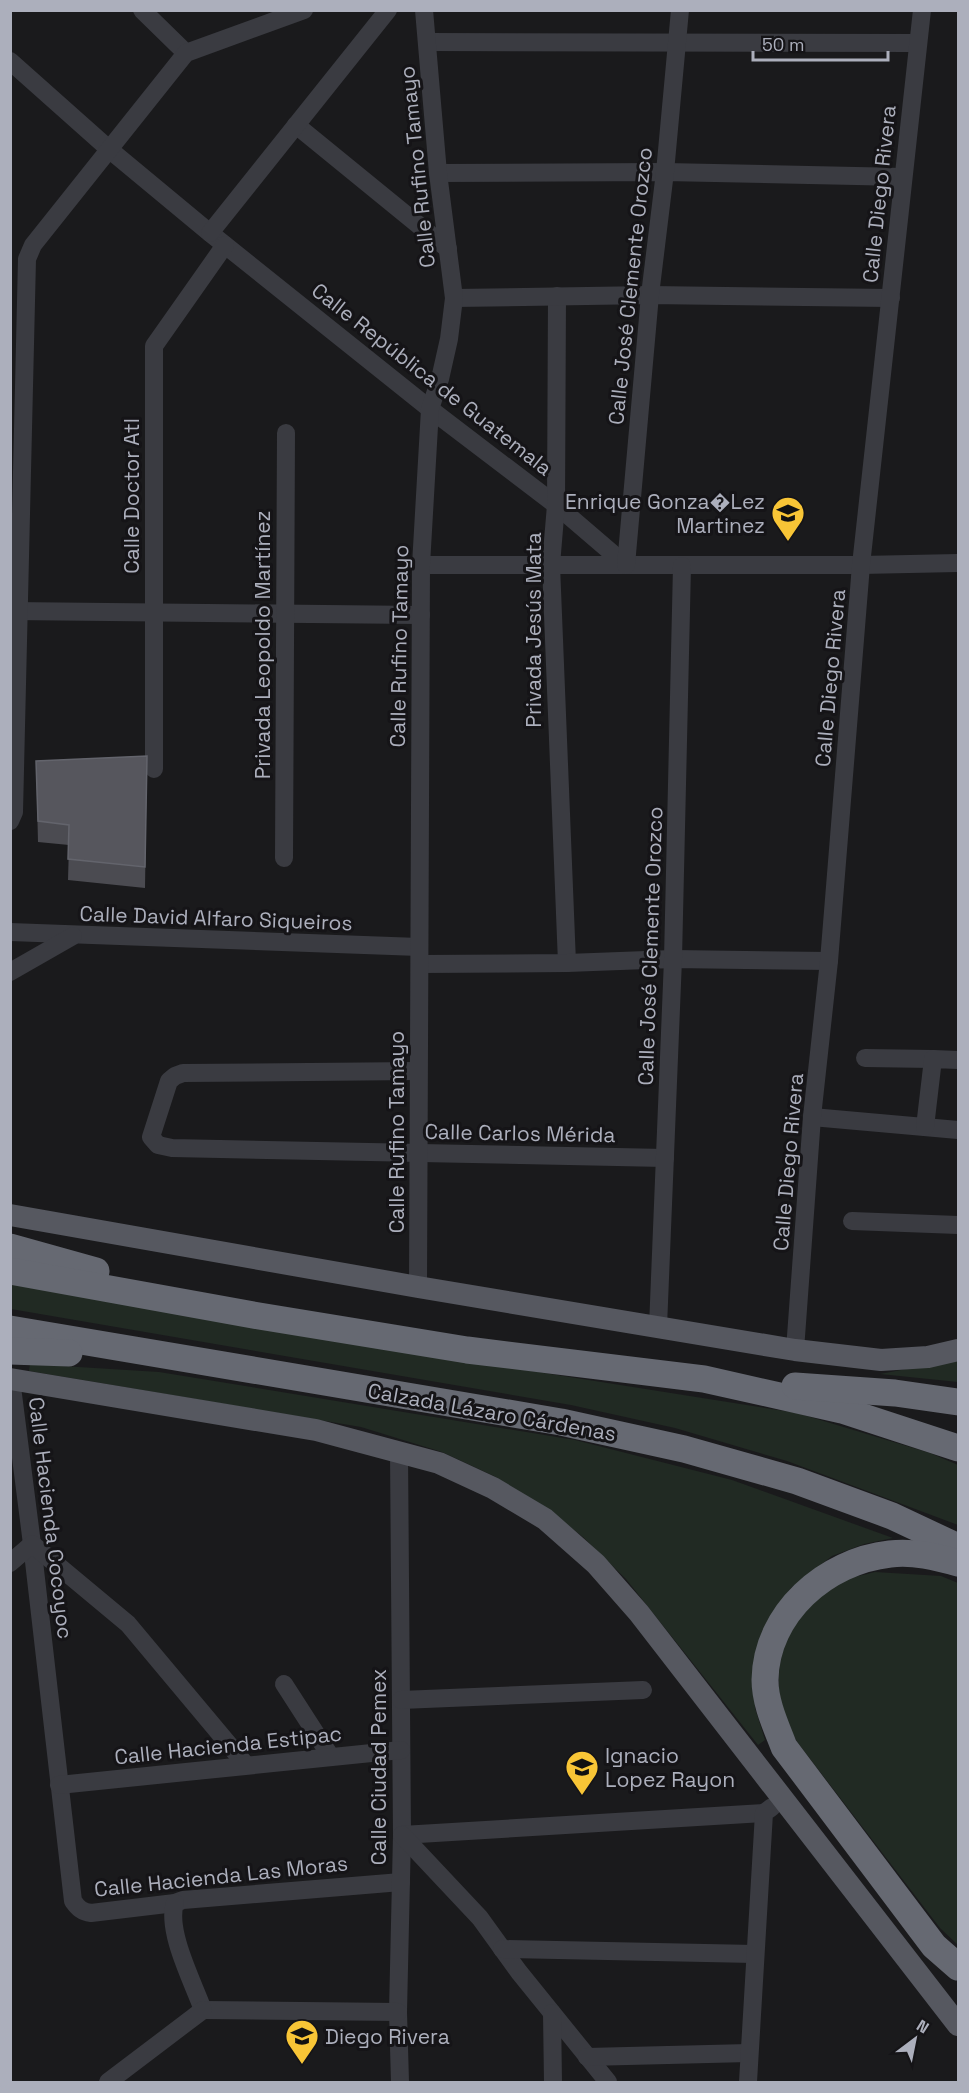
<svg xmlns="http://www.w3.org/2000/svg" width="969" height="2093" viewBox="0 0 969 2093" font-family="'Space Grotesk',sans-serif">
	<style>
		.green { fill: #212a23 }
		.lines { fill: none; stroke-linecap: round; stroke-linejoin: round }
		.minor { stroke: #3a3b41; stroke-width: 18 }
		.major { stroke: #565860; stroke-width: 22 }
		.highway { stroke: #666972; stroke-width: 27 }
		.wall { fill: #4b4b51 }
		.building { fill: #56565d; stroke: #63646c; stroke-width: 1.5 }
		.labels { text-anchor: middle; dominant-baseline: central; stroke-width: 6; stroke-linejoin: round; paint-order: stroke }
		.street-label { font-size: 21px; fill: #acafbc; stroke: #151417 }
		.poi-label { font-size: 21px; fill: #acafbc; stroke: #151417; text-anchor: start }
	</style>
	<rect width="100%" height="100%" fill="#1a1a1c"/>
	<g class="green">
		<path d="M10 1284 260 1328 797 1413 930 1453 958 1465V1525L787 1461 675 1428 571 1405 11 1309Z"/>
		<path d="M958 1359V1382L880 1374Z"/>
		<path d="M30 1364 159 1372 575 1440 732 1480 893 1538 864 1544 832 1556 791 1588 774 1611 754 1672 755 1708 765 1740 758 1745 626 1579 583 1537 542 1505 494 1476 442 1452 361 1427 29 1371Z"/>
		<path d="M875 1572 941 1576 958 1583V1945L940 1928 798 1743C791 1731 784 1719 781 1706 772 1661 789 1620 825 1593 830 1590 835 1585 840 1582 850 1577 864 1575 875 1572Z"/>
	</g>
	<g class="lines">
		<g class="minor">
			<path d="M142 10 186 53"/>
			<path d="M427 42 918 43"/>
			<path d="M10 61 110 150 210 233 430 409 556 505 626 565"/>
			<path d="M296 125 448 249"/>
			<path d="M438 173 665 172 903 177"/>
			<path d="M210 233 388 10"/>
			<path d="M557 296 556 505 551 565 567 963"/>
			<path d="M454 298 650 295 891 298"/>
			<path d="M421 565H861L958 563"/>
			<path d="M626 565 650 295 665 172 680 10"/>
			<path d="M10 611 421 615"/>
			<path d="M154 769V346L225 245"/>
			<path d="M10 821 14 812 27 259 33 245 186 53 304 10"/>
			<path d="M284 858 286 433"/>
			<path d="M10 932 419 947"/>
			<path d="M420 964 567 963 673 959 829 961"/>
			<path d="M10 972 73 936"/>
			<path d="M865 1058 933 1059"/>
			<path d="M418 1071 183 1073 175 1076 169 1081 151 1137 158 1145 172 1148 665 1158"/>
			<path d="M812 1117 958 1130"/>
			<path d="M925 1127 933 1059 958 1060"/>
			<path d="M852 1221 958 1225"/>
			<path d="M418 1287 421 565 430 409 440 379 449 339 454 298 438 173 424 10"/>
			<path d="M658 1327 673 959 682 566"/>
			<path d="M795 1350 812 1117 829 961 861 565 922 10"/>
			<path d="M11 1379 32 1544 73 1901C78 1908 82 1912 91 1913L175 1903 183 1900 401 1882"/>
			<path d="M399 1452 402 1835 398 2012 400 2082"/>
			<path d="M10 1563 32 1544 128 1624 246 1765"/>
			<path d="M284 1684 331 1757"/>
			<path d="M401 1700 643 1690"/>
			<path d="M59 1785 401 1750"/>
			<path d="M402 1835 764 1813"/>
			<path d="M402 1835 480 1918 519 1972 608 2082"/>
			<path d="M175 1903C166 1931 193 1982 203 2010"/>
			<path d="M502 1949 755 1954"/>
			<path d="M203 2010 398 2012"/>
			<path d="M552 2013 553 2082"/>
			<path d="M587 2057 749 2053"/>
			<path d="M108 2082 203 2010"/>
			<path d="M748 2082 764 1813 772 1807"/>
		</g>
		<g class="major">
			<path d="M10 1215 418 1287 795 1350 881 1360 928 1357 958 1350"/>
			<path d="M10 1379 316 1430 439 1463 493 1488 545 1519 596 1564 639 1613 958 2025"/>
		</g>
		<g class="highway">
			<path d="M10 1247 96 1271"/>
			<path d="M10 1271 259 1316 467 1350 704 1379 842 1410 958 1448"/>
			<path d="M10 1329 561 1422 684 1449 797 1481 892 1516 958 1547"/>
			<path d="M10 1351 69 1353"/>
			<path d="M795 1386 895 1393 958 1402"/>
			<path d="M958 1563C937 1557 913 1551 890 1554 826 1561 766 1613 765 1680 765 1703 776 1726 784 1747L934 1946 958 1967"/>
		</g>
	</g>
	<path class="wall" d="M147 756 145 888 68 880 69 845 38 842 36 761Z"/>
	<path class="building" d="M147 756 145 867 68 859 69 825 38 821 36 761Z"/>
	<defs>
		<symbol id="school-pin" viewBox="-11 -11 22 30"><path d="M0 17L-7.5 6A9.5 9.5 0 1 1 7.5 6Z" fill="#f8c536" stroke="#151417"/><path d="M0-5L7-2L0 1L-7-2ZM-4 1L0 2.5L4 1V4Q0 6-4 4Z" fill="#111"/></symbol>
	</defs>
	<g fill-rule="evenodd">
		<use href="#school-pin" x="769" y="494" width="38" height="52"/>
		<use href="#school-pin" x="563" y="1748" width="38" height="52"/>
		<use href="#school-pin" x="283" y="2017" width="38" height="52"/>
	</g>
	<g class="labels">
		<g class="street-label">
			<text transform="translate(417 167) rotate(-96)">Calle Rufino Tamayo</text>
			<text transform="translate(879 194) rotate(-84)">Calle Diego Rivera</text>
			<text transform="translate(630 286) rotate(-84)">Calle José Clemente Orozco</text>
			<text transform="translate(432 379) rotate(38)">Calle República de Guatemala</text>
			<text transform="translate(131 496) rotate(-90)">Calle Doctor Atl</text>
			<text transform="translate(533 630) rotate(-90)">Privada Jesús Mata</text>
			<text transform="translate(262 645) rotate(-90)">Privada Leopoldo Martínez</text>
			<text transform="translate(399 646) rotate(-89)">Calle Rufino Tamayo</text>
			<text transform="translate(830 678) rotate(-85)">Calle Diego Rivera</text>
			<text transform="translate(216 918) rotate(2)">Calle David Alfaro Siqueiros</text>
			<text transform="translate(650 946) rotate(-88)">Calle José Clemente Orozco</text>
			<text transform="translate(396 1132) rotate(-90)">Calle Rufino Tamayo</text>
			<text transform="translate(520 1133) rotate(1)">Calle Carlos Mérida</text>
			<text transform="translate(788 1162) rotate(-85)">Calle Diego Rivera</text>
			<text transform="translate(492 1412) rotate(10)">Calzada Lázaro Cárdenas</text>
			<text transform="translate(51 1518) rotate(83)">Calle Hacienda Cocoyoc</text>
			<text transform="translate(228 1745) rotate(-6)">Calle Hacienda Estipac</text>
			<text transform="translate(378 1767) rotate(-90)">Calle Ciudad Pemex</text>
			<text transform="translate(221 1876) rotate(-6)">Calle Hacienda Las Moras</text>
		</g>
		<g class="poi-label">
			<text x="765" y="501" text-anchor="end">Enrique Gonza�Lez<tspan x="765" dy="24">Martinez</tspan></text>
			<text x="605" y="1755">Ignacio<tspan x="605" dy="24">Lopez Rayon</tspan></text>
			<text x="325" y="2036">Diego Rivera</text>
		</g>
	</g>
	<rect width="969" height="2093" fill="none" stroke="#acafbc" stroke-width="24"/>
	<g transform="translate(915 2039) rotate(32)" stroke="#151417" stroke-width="4.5" paint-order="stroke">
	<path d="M0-4.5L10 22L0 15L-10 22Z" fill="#acafbc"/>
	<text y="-9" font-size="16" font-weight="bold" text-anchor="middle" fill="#acafbc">N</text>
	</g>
	<path d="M753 51v9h135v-9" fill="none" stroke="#acafbc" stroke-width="3"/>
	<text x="762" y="51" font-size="18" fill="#acafbc" stroke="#151417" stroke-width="4.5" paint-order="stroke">50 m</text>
</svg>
